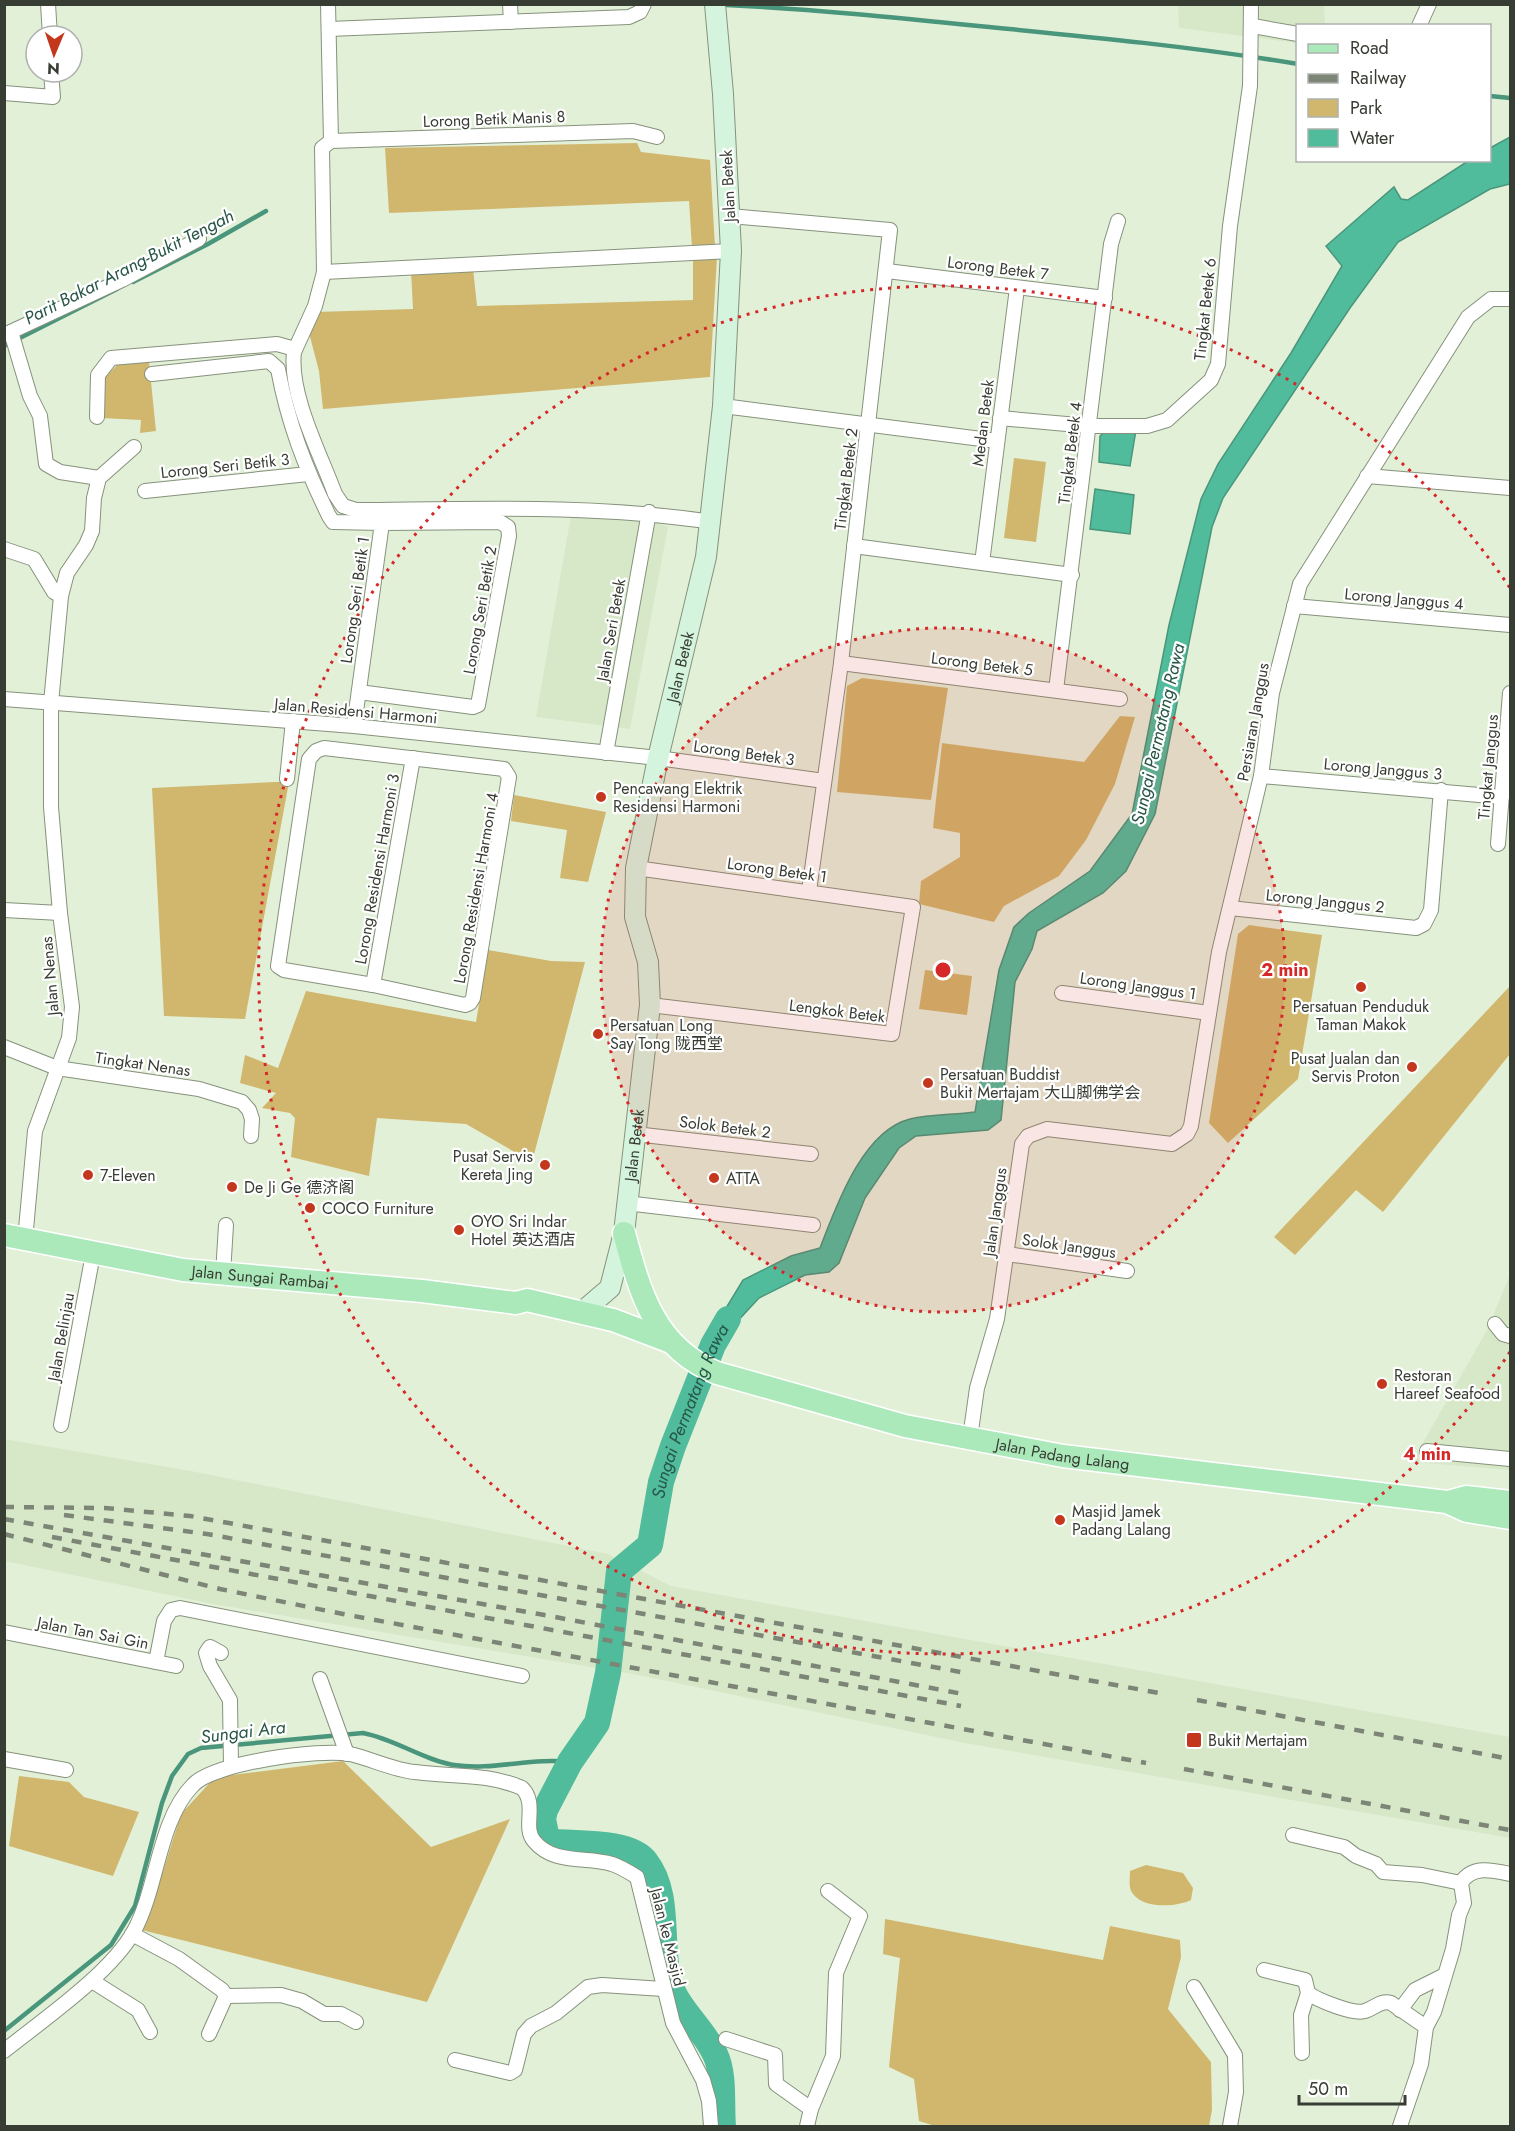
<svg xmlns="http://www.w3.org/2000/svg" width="1515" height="2131" viewBox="0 0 1515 2131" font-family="Jost,'Noto Sans SC',sans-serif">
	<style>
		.built { fill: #d7e8c9 }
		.green { fill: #d0b76d }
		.water { fill: #50bc9b; stroke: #49967c; stroke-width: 1.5 }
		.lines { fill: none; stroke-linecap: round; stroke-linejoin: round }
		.stream { stroke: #49967c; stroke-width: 4.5 }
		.river { stroke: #50bc9b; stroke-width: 26 }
		.street-casing { stroke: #86927c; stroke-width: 16 }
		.secondary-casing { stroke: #86927c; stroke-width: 22 }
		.primary-casing { stroke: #fff; stroke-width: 25 }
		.street { stroke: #fff; stroke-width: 14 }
		.secondary { stroke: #d5f4dd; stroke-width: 20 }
		.primary { stroke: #abe9bb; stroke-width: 22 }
		.rail { stroke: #7d8576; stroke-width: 4.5; stroke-dasharray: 10 10; stroke-linecap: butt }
		.ring { fill: none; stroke: #d62828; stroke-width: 3; stroke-dasharray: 3 6 }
		.poi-dot { fill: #c3381d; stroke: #fff; stroke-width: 2 }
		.labels { text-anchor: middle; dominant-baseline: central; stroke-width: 4.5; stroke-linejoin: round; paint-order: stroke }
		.street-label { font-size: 16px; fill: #383d34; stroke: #fff }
		.poi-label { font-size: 16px; fill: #383d34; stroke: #fff; text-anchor: start }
		.water-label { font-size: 18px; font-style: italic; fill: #285647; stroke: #fff }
		.centre { fill: #d62828; stroke: #fff; stroke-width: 3 }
		.ring-label { font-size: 18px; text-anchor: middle; font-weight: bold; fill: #d62828; stroke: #fff; stroke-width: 4.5; stroke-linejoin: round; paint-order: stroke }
	</style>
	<rect width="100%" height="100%" fill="#e3f0d8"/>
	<g class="built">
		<path d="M1178 5H1324L1325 25 1298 26 1297 43 1179 28Z"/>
		<path d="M571 515 639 516 668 527 630 729 536 717Z"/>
		<path d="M1510 1275V1470L1412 1462 1487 1330Z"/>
		<path d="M4 1439 191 1471 608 1554 671 1586 1510 1737V1838L965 1743 638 1675 213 1604 5 1561Z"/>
	</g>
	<g class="green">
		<path d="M637 143 641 152 710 160 715 247 692 248 689 201 389 213 385 148Z"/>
		<path d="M693 257H717L710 377 323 409 319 371 308 329 316 312 413 309 411 271 473 268 477 306 693 300Z"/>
		<path d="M149 362 156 431 140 433 141 420 102 418 104 378 117 365Z"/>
		<path d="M1014 458 1046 462 1036 542 1004 538Z"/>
		<path d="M862 678 948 688 931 800 837 792 847 686Z"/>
		<path d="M1120 716 1135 717 1115 784 1086 840 1059 876 1004 906 994 922 919 904 921 881 960 857V833L933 828 942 743 1084 762Z"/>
		<path d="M275 782H289L245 1019 164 1016 152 788Z"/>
		<path d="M514 795 606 812 588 882 560 878 567 830 511 821Z"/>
		<path d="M1249 925 1322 935 1298 1079 1228 1143 1209 1123 1238 934Z"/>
		<path d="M488 950 551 961 585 962 532 1162 466 1124 377 1118 369 1176 291 1157 295 1118 290 1113 262 1108 276 1093 240 1083 245 1055 278 1068 306 991 476 1022Z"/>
		<path d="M925 970 972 976 967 1015 919 1009Z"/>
		<path d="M1510 986V1054L1383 1212 1356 1190 1295 1255 1274 1237Z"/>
		<path d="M343 1761 431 1847 510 1819 427 2002 130 1927 163 1871 181 1814 215 1777Z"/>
		<path d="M19 1776 69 1782 84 1797 139 1812 113 1876 9 1846Z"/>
		<path d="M1146 1865 1183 1873 1193 1888 1191 1900C1177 1907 1144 1909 1133 1894 1128 1888 1130 1879 1130 1871Z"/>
		<path d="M885 1919 1103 1960 1110 1926 1180 1940 1181 1957 1168 2009 1211 2062 1212 2110 1209 2126H935L919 2121 914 2079 889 2067 900 1958 883 1954Z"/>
	</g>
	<g class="water">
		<path d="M1510 137V184L1490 189 1398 242 1350 308 1223 498 1212 527 1155 814 1126 871 1103 893 1037 931 1032 949 1015 982 1001 1120 988 1130 916 1136 899 1148 865 1198 839 1263 829 1272 805 1275 759 1298 733 1326 722 1354 703 1346 743 1280 791 1256 820 1248C836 1207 862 1131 910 1119 931 1114 954 1115 975 1112L999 970 1014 927 1029 913 1090 871 1132 814 1169 625 1201 499 1218 464 1291 353 1342 266 1326 246 1394 187 1401 199 1408 200 1468 161 1490 160V148Z"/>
		<path d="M1110 427 1136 430 1130 466 1099 462 1100 436Z"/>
		<path d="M1095 489 1134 495 1130 534 1090 529Z"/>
	</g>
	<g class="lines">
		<g class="stream">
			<path d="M726 5C814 9 901 18 989 27 1092 37 1195 47 1298 64"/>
			<path d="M1490 96 1510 98"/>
			<path d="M133 282 208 244 266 211"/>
			<path d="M4 346 117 289"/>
			<path d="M4 2031 111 1945 135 1906 162 1803 172 1776 188 1754 201 1748 363 1733C395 1739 423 1760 454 1765 493 1771 532 1757 570 1762"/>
		</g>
		<path class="river" id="s1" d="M723 2126C721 2104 725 2075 715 2054 703 2028 677 2009 669 1981 659 1944 671 1894 646 1862 631 1841 579 1844 555 1842L547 1839 543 1819 545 1810 570 1762 597 1723 608 1673 619 1571 650 1545 661 1482 673 1446 713 1345 728 1319"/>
		<defs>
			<g id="street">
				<path d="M48 4 50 36"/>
				<path d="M328 4 331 141"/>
				<path d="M510 4 511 22"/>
				<path d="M1253 26 1298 34"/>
				<path d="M1419 26 1429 4"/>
				<path d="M329 29 629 17 640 12 644 4"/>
				<path d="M4 93 53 97 51 72"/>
				<path d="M331 141 322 148 324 272 315 306 294 352C289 395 320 453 335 494L343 506 356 510C475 509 594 504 712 522"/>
				<path d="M331 141 633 131 657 137"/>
				<path d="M730 216 890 230 841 663 809 891"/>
				<path d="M887 271 1105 298"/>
				<path d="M324 272 731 251"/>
				<path d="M11 332 30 396 40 416 46 464 60 472 99 478"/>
				<path d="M4 335 122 280 199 239"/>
				<path d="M152 374 269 361 278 369C288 423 305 467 329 516L333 522 382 523 354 726"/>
				<path d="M723 406 997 441"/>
				<path d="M97 417 98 375 111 358 277 344 295 349"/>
				<path d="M1000 418 1089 426H1147L1167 420 1211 380 1218 364 1230 226 1250 86 1251 4"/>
				<path d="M1367 476 1510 488"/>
				<path d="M145 491 308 474"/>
				<path d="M854 546 1072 575"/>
				<path d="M4 549 34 559 54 592 61 596"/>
				<path d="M982 563 1017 288"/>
				<path d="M1294 606 1510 625"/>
				<path d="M841 663 1120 699"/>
				<path d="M1056 690 1111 244 1118 221"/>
				<path d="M359 692 473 707 478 705 509 536 508 527 500 522 382 523"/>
				<path d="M4 699 354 726 658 758 824 781"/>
				<path d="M324 748 504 769 509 777 473 998 470 1003 465 1005 373 985 284 970 278 966 309 759 316 751Z"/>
				<path d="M606 753 649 512"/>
				<path d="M1261 776 1502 797"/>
				<path d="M287 779 293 721"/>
				<path d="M1498 844 1510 693"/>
				<path d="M636 868 913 907 892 1034 650 1005"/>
				<path d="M1230 908 1416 928 1424 924 1431 910 1441 790"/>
				<path d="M4 910 60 913"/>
				<path d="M373 985 413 758"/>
				<path d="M1062 993 1209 1013"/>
				<path d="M4 1047 57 1068 199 1089 242 1102 249 1110 252 1119 251 1136"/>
				<path d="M635 1134 811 1154"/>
				<path d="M626 1203 813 1225"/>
				<path d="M25 1240 35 1131 69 1038 72 1007 60 913 51 807V703L61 596 67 573 86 545 92 531 94 498 99 478 134 447"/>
				<path d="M1007 1254 1127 1271"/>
				<path d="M223 1274 226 1225"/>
				<path d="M1495 1324 1503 1334 1510 1336"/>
				<path d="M61 1425 93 1254"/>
				<path d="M970 1438 977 1388 997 1319 1022 1144 1028 1136 1047 1129 1172 1144 1187 1134 1191 1126 1219 952 1261 776 1272 693 1300 584 1468 317 1491 299H1510"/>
				<path d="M1427 1451 1510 1459"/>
				<path d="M4 1632 176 1666"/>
				<path d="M221 1653 210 1647 206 1653 210 1666 230 1700 231 1766"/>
				<path d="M156 1662 164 1621 171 1610 180 1608 522 1676"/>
				<path d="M320 1679 347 1754"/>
				<path d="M4 1759 66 1770"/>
				<path d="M1293 1835 1344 1847 1356 1856 1376 1864 1383 1872 1422 1875 1461 1883"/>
				<path d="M132 1934 179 1959 222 1990 226 1996 209 2034"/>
				<path d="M1264 1970 1305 1980 1308 1993 1301 2015 1302 2053"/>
				<path d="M92 1981 138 2010 150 2032"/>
				<path d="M1194 1987 1235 2055 1236 2092 1230 2126"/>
				<path d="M1308 1993C1317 2000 1354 2015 1365 2011 1375 2008 1380 2000 1391 2003L1426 2027"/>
				<path d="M226 1996 281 1995 302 2001 324 2014H341L356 2022"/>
				<path d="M1400 2010 1415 1990 1443 1976"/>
				<path d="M726 2039 775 2055 776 2084 811 2109"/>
				<path d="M4 2051C43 2020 111 1973 134 1931 158 1887 158 1821 193 1785 213 1763 320 1748 350 1754 372 1759 393 1770 415 1772 451 1777 488 1773 522 1788 538 1804 522 1827 534 1841 554 1865 585 1856 612 1864 621 1867 629 1872 637 1877L673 2023 703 2080 709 2101 711 2126"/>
				<path d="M455 2060 510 2073 515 2070 524 2034 531 2026 556 2013 588 1987 602 1985 663 1989"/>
				<path d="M807 2126 811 2109 833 2056 836 1973 860 1916 828 1891"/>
				<path d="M1400 2126 1421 2064 1426 2027 1434 2012 1453 1949 1459 1915 1464 1903 1461 1883C1472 1865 1492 1870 1510 1874"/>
			</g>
			<g id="secondary">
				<path id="s2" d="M582 1312 610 1288 624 1233 650 1005 648 962 635 917 636 868 658 758 706 557 723 406 731 251 723 94 715 4"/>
			</g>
			<g id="primary">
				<path id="s3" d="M624 1233C640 1293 655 1348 717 1373L905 1426 1063 1456 1447 1502 1467 1511 1510 1518"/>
				<path id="s4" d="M4 1235 183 1270 422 1291 516 1303 527 1300 613 1320 671 1342"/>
				<path d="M1448 1502 1466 1497 1510 1502"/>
			</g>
		</defs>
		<use href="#street" class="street-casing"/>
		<use href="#secondary" class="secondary-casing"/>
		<use href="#primary" class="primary-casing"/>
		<use href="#street" class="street"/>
		<use href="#secondary" class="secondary"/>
		<use href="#primary" class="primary"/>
		<g class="rail">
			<path d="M4 1507 105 1508 190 1516 1159 1693"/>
			<path d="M64 1515 207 1534 966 1673"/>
			<path d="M4 1519 539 1614 963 1694"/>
			<path d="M4 1534 220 1589 343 1614 1146 1763"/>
			<path d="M52 1537 961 1706"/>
			<path d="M1197 1700 1510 1759"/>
			<path d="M1184 1769 1510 1830"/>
		</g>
	</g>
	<circle cx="943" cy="970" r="342" fill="#d62828" fill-opacity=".12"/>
	<g class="ring">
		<circle cx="943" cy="970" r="342"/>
		<path d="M1510 1352A684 684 0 1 1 1510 588"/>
	</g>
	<g class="poi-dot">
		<circle cx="601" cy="797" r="6"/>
		<circle cx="1361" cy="987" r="6"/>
		<circle cx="598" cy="1034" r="6"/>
		<circle cx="1412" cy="1067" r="6"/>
		<circle cx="928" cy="1083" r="6"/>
		<circle cx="545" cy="1165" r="6"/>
		<circle cx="88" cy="1175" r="6"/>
		<circle cx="714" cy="1178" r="6"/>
		<circle cx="232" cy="1187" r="6"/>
		<circle cx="310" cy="1208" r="6"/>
		<circle cx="459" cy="1230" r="6"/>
		<circle cx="1382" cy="1384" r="6"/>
		<circle cx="1060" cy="1520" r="6"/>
		<rect x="1186" y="1732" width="16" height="16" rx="3"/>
	</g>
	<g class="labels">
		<g class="street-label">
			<text transform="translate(494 119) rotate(-2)">Lorong Betik Manis 8</text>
			<text transform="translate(728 186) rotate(-93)">Jalan Betek</text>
			<text transform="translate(998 268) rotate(7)">Lorong Betek 7</text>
			<text transform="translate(1205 309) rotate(-84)">Tingkat Betek 6</text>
			<text transform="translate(983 423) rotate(-83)">Medan Betek</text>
			<text transform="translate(1070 453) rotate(-83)">Tingkat Betek 4</text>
			<text transform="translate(225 466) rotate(-6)">Lorong Seri Betik 3</text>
			<text transform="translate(846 479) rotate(-83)">Tingkat Betek 2</text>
			<text transform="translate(1404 599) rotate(5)">Lorong Janggus 4</text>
			<text transform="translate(355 600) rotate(-82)">Lorong Seri Betik 1</text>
			<text transform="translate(480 610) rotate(-80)">Lorong Seri Betik 2</text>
			<text transform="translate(611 630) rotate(-80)">Jalan Seri Betek</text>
			<text transform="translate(982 664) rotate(7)">Lorong Betek 5</text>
			<text stroke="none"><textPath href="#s2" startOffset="668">Jalan Betek</textPath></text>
			<text transform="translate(356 711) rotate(5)">Jalan Residensi Harmoni</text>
			<text transform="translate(1253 722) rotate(-80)">Persiaran Janggus</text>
			<text transform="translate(744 753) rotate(8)">Lorong Betek 3</text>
			<text transform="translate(1488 767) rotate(-85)">Tingkat Janggus</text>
			<text transform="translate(1383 769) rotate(5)">Lorong Janggus 3</text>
			<text transform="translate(377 869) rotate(-80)">Lorong Residensi Harmoni 3</text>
			<text transform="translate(777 870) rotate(8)">Lorong Betek 1</text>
			<text transform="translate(476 888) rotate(-80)">Lorong Residensi Harmoni 4</text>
			<text transform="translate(1325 901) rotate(6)">Lorong Janggus 2</text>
			<text transform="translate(50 976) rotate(-95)">Jalan Nenas</text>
			<text transform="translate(1138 986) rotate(8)">Lorong Janggus 1</text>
			<text transform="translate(837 1011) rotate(7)">Lengkok Betek</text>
			<text transform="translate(143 1064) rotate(8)">Tingkat Nenas</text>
			<text transform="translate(725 1127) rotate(7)">Solok Betek 2</text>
			<text stroke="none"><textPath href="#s2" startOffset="182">Jalan Betek</textPath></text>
			<text transform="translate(995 1212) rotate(-82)">Jalan Janggus</text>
			<text transform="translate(1069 1246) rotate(8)">Solok Janggus</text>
			<text stroke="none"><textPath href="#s4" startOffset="260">Jalan Sungai Rambai</textPath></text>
			<text transform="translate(61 1337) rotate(-80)">Jalan Belinjau</text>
			<text stroke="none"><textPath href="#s3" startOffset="531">Jalan Padang Lalang</textPath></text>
			<text transform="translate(93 1633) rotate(11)">Jalan Tan Sai Gin</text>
			<text transform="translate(668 1937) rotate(76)">Jalan ke Masjid</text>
		</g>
		<g class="poi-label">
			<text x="613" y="788">Pencawang Elektrik<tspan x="613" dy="18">Residensi Harmoni</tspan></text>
			<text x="1361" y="1006" text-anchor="middle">Persatuan Penduduk<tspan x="1361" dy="18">Taman Makok</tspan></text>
			<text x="610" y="1025">Persatuan Long<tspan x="610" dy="18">Say Tong 陇西堂</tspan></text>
			<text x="1400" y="1058" text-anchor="end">Pusat Jualan dan<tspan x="1400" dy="18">Servis Proton</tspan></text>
			<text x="940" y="1074">Persatuan Buddist<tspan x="940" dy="18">Bukit Mertajam 大山脚佛学会</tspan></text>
			<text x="533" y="1156" text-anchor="end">Pusat Servis<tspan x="533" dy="18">Kereta Jing</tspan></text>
			<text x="100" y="1175">7-Eleven</text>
			<text x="726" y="1178">ATTA</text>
			<text x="244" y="1187">De Ji Ge 德济阁</text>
			<text x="322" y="1208">COCO Furniture</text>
			<text x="471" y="1221">OYO Sri Indar<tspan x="471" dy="18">Hotel 英达酒店</tspan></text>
			<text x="1394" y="1375">Restoran<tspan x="1394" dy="18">Hareef Seafood</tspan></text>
			<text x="1072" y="1511">Masjid Jamek<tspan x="1072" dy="18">Padang Lalang</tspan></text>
			<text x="1208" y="1740">Bukit Mertajam</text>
		</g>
		<g class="water-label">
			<text transform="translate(129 267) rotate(-27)">Parit Bakar Arang-Bukit Tengah</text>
			<text transform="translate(1158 734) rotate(-77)">Sungai Permatang Rawa</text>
			<text stroke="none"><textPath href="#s1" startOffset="852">Sungai Permatang Rawa</textPath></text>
			<text transform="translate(243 1732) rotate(-7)">Sungai Ara</text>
		</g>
	</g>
	<circle cx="943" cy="970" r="9" class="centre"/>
	<g class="ring-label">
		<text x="1285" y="976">2 min</text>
		<text x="1427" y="1460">4 min</text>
	</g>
	<rect width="1515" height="2131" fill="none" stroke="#383d34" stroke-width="12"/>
	<rect x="1296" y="24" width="195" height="138" fill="#ffffff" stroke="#afb1ae" stroke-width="1.5"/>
	<rect x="1308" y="44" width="30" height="9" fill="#abe9bb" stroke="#afb1ae" stroke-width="1.5"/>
	<text x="1350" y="54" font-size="18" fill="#383d34">Road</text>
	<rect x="1308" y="74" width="30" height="9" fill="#7d8576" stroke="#afb1ae" stroke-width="1.5"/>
	<text x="1350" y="84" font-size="18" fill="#383d34">Railway</text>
	<rect x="1308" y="99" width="30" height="18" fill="#d0b76d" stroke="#afb1ae" stroke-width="1.5"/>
	<text x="1350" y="114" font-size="18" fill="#383d34">Park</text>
	<rect x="1308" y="129" width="30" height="18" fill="#50bc9b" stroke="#afb1ae" stroke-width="1.5"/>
	<text x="1350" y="144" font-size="18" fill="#383d34">Water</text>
	<g transform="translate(54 54) rotate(182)"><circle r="28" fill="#ffffff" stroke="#afb1ae" stroke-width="1.5"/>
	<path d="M0-4.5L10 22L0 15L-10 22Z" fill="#c3381d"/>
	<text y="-9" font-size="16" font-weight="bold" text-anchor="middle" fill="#383d34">N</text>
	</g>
	<path d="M1299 2095v9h106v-9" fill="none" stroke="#383d34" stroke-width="3"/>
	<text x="1308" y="2095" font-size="18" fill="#383d34" stroke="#ffffff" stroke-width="4.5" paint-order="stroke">50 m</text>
</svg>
